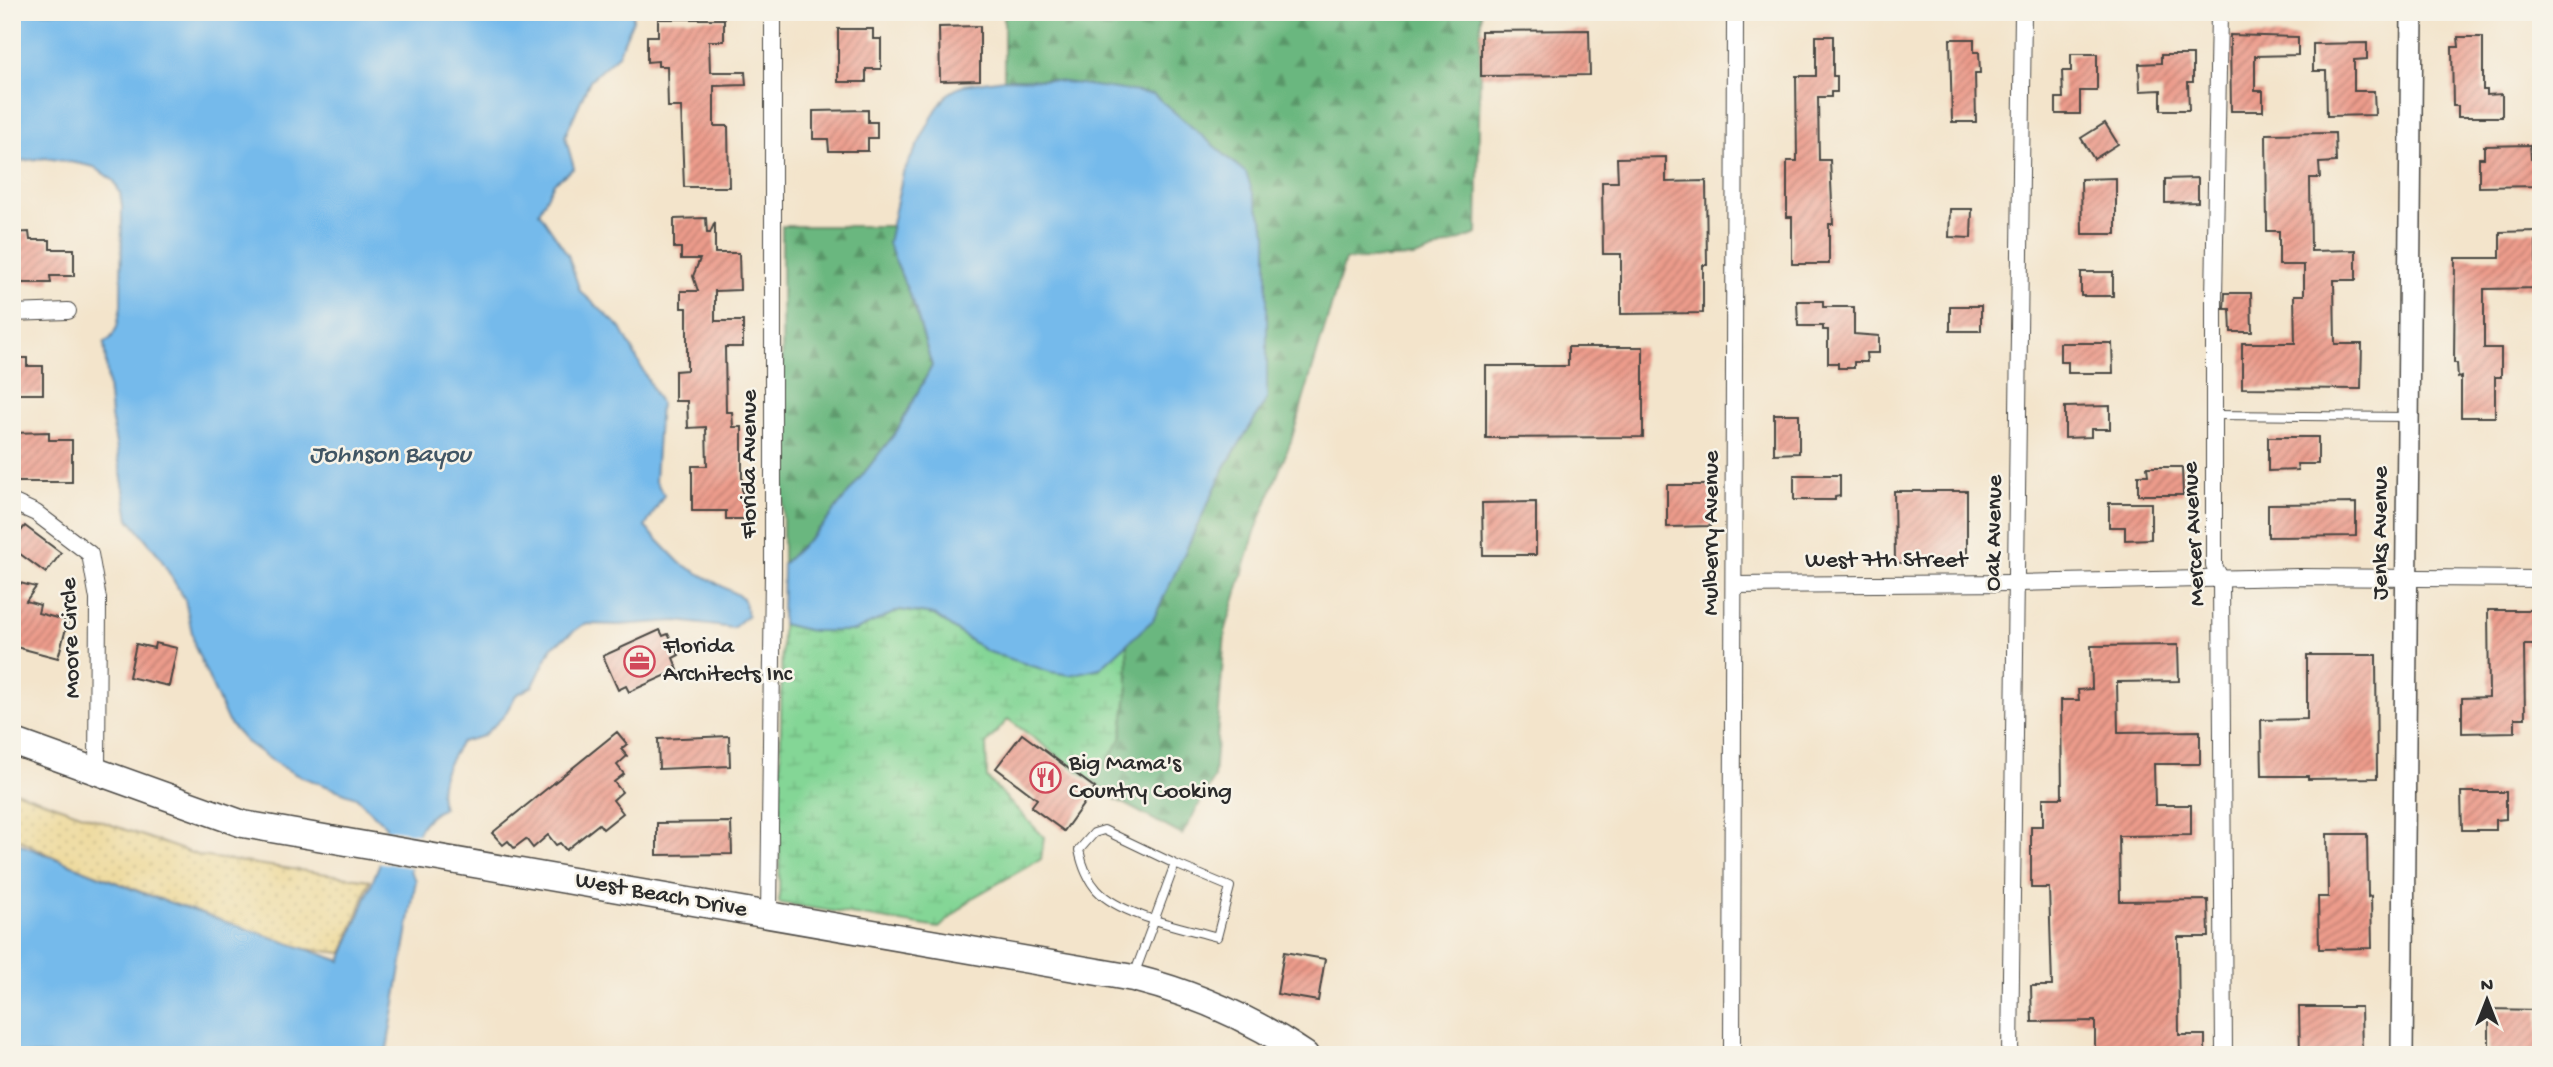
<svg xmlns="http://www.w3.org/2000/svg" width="2553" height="1067" viewBox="0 0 2553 1067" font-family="'Gochi Hand',sans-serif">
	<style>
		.forest { fill: url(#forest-firs); stroke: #4b7155; stroke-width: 2 }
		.wetland { fill: url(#wetland-marsh); stroke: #588060; stroke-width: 2 }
		.sand { fill: url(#sand-dots); stroke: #8c8264; stroke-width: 2 }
		.water { fill: #74baeb; stroke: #50728b; stroke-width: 2 }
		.pier { fill: #f3e4cb }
		.building { fill: url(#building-hatch) }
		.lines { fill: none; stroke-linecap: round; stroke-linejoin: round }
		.service-casing { stroke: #494743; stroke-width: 10 }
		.minor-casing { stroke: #494743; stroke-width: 18 }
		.tertiary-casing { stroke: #494743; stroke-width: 24 }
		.primary-casing { stroke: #494743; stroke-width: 29 }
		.service { stroke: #fff; stroke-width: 8 }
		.minor { stroke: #fff; stroke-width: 16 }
		.tertiary { stroke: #fff; stroke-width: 21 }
		.primary { stroke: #fff; stroke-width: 26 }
		.labels { text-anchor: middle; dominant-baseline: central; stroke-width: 5; stroke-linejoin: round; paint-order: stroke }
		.street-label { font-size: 24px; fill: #2b2b2b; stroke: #f7f3e8 }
		.poi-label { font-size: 24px; fill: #2b2b2b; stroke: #f7f3e8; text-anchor: start }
		.water-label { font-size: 26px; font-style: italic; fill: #415665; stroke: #f7f3e8 }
	</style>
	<defs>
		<pattern id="forest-firs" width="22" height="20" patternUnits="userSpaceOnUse" patternTransform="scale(1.75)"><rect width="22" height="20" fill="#6bb77f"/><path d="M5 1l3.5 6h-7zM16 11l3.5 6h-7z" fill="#589568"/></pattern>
		<pattern id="wetland-marsh" width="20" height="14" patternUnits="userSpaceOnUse" patternTransform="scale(1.75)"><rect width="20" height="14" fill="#84d696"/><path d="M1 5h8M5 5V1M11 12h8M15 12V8" fill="none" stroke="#72b881"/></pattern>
		<pattern id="sand-dots" width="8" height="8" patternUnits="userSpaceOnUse" patternTransform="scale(1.75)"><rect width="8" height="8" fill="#eeda9e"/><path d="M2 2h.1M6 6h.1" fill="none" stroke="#cb8" stroke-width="1.8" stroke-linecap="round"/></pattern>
		<pattern id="building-hatch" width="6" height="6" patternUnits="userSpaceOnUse" patternTransform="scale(1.75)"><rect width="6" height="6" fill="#ec9b8b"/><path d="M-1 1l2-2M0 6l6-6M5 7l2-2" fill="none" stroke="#bf7f72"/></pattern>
	</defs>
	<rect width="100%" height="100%" fill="#f7f3e8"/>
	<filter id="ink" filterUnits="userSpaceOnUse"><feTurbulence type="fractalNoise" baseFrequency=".0143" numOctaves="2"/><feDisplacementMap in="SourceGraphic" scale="14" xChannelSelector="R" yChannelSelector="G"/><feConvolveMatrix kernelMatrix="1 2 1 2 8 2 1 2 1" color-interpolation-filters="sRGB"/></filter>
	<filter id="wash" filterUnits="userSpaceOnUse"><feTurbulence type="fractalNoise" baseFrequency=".00686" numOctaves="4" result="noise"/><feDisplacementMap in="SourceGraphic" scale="28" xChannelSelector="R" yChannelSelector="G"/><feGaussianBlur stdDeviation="1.57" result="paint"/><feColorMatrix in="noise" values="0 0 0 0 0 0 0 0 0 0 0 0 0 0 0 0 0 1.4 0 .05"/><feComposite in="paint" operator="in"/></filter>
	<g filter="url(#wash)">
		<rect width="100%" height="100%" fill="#f3e4cb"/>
		<g class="forest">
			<path d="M1004 12H1481L1477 234 1415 257 1345 260 1291 441 1255 532 1225 632 1214 778 1182 835 1115 799 1093 782 1121 739 1128 686 1127 643 1153 620 1225 467 1267 399 1049 80 1004 79Z"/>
			<path d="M782 226H893L888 243 915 308 932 366 897 431 824 524 783 564Z"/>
		</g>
		<path class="wetland" d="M899 610 934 615 986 651 1100 668 1127 643 1128 686 1121 739 1093 782 1008 719 986 744 987 778 1044 837 1041 859 974 897 939 928 779 903 782 624 811 631H854Z"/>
		<path class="sand" d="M12 790 200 856 370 880 343 953 259 944 162 900 62 861 12 836Z"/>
		<g class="water">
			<path d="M12 12H633V20L618 55 590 80 565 136 574 168 554 183 539 212 568 255 580 291 621 328 660 403 655 480 664 495 645 527 680 563 743 598 748 615 733 628 677 621 619 625 584 624 552 647 533 686 516 695 504 716 483 736 461 742C448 763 434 782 443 808 414 822 415 842 410 871L416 880 386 1055H12V841L142 893 341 961 379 865 386 826 356 797 297 775 274 762 245 741 228 722 195 647 185 600 158 554 129 519 111 416 104 343 111 338 117 327 121 306 122 206 120 193 114 181 94 167 81 164 46 158 12 162Z"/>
			<path d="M1004 79 1049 80 1153 94 1246 173 1267 234V399L1225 467 1153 620 1100 668 1070 675 1051 672 986 651 934 615 900 610 854 631H811L782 624 783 564 824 524 897 431 932 366 915 308 888 243 903 173 936 110 948 94 963 85Z"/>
		</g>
		<path class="pier" d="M382 828 420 834 414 868 376 862Z"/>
		<g id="blocks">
			<g class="building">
				<path d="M658 19H724V41H709L710 72H745L746 85 714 86V126H728L729 187H684L681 107H668L667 66H658V61L647 62V36H658Z"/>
				<path d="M980 26V80L940 81 939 27Z"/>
				<path d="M838 29H873V39H881V69H866V82H838Z"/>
				<path d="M1589 30 1590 75 1481 76V31Z"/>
				<path d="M2230 35 2298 37V55L2255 56V91H2263V111H2231Z"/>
				<path d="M1816 36H1833V76H1837V92H1831V97H1818L1819 160H1830L1833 224H1829V264H1792V217H1787V161H1797L1796 76H1816Z"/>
				<path d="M2458 37H2483V90H2487V95L2502 94V117H2458V106H2453L2452 47H2459Z"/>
				<path d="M1950 39H1974V52H1979L1980 73H1975L1976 122H1952Z"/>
				<path d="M2367 43V59L2354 60V91H2374L2375 115 2327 116 2326 71H2313V44Z"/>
				<path d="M2071 54H2097V91H2080V114H2056V98H2063L2062 71H2071Z"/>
				<path d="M2161 55H2193V82H2188L2189 110H2161V90L2140 91 2139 64 2161 63Z"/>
				<path d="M868 110V122H877V138H868V151H829L828 139H813V111Z"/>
				<path d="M2105 123 2118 144 2094 159 2081 138Z"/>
				<path d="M2335 133 2336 162 2319 163 2320 178H2310L2311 251 2356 250V280H2334L2335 344H2362L2361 389 2242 388V343H2295L2294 295H2304V265H2279V231H2267L2266 134Z"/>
				<path d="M2530 145 2531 159H2539L2540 186 2479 187V158H2484V146Z"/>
				<path d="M1666 157V182L1706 181 1707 265H1703V313L1621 314V254H1603L1602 182H1618L1617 158Z"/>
				<path d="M2116 178V234H2082L2081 179Z"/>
				<path d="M2198 178V202L2165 203V179Z"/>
				<path d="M1950 209H1972L1971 238 1949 237Z"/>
				<path d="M706 218 707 233H710L715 222V253H739L740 290 715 291V321H743V347H725L726 412H732L733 427H742V492H749V519H726V511H692V466H707L706 427 688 428 687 401H675V371L687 370V308H681V291H698L693 276 700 259H681V248H674V219Z"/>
				<path d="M2536 231V268H2541V288L2484 289V348H2501V377H2495V417H2461V377L2458 378 2457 363H2454L2455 258H2500V232Z"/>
				<path d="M29 232 30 240H50V249H74V276H50L51 283H12V233Z"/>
				<rect x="2081" y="272" width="32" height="24"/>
				<path d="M2225 293H2251L2252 332H2231L2230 309H2224Z"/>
				<path d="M1797 301H1823V307H1854V334L1879 336V353H1866L1867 362H1854V368H1838V363H1828V330H1823V326H1798Z"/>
				<rect x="1950" y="306" width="31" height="25"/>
				<path d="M2060 343H2112L2113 373H2068V362H2060Z"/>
				<path d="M1568 347H1643V437L1486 438V366H1568Z"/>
				<path d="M12 358H27V366H43V394H12Z"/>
				<path d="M2110 406V429H2091V437L2065 438V407Z"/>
				<path d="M1774 414H1799V453L1774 454Z"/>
				<path d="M49 432V440H72V482H12V433Z"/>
				<path d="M2268 437H2318V464H2297L2298 470 2268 471Z"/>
				<path d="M2147 467H2182L2183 495H2138V475H2148Z"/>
				<path d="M1794 475H1840V496L1835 497V500H1794Z"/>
				<path d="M1667 485H1710L1711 526 1667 527Z"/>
				<path d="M1894 491H1967V562L1895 563Z"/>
				<path d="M1536 502V555H1483L1482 503Z"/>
				<path d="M2109 503H2151V539L2125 540V527H2109Z"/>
				<path d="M2356 503V536L2268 537V504Z"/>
				<path d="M25 526 61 553 46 573 12 548V542Z"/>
				<path d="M12 581 36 587 26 601 40 605 38 613 68 621 58 658 12 646Z"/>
				<path d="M2488 610H2541V645H2524L2525 718H2515V732L2462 733V698L2489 697Z"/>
				<path d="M660 630 663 636 668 634 679 655 673 658 678 670 629 692 626 686 618 690 603 656Z"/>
				<path d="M155 643 177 648 169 686 129 677 136 644 154 648Z"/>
				<path d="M2178 645 2179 681 2117 682 2118 732 2200 731V764H2154L2155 805H2191V835L2119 836 2120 901 2208 900 2209 937H2178L2179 1035H2205V1055H2095V1021L2032 1022 2031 986H2052L2049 888H2031V826H2043V798H2062L2061 700H2079L2078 690 2092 689 2091 646Z"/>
				<path d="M2307 655H2376L2377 778 2308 779V776H2262L2261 720 2307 719Z"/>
				<path d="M617 732 627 744 621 749 627 756 617 765 624 774 614 782 622 792 613 800 623 813 603 829 599 824 566 850 560 843 556 845 548 835 533 848 526 839 514 848 508 841 503 845 492 833Z"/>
				<path d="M1022 734 1095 788 1064 831 1031 807 1037 799 996 768Z"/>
				<path d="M729 736 730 766 659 769 658 739Z"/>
				<path d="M2461 792H2506V819L2496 820V830H2462Z"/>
				<path d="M731 822 732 854 657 855V823Z"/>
				<path d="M2327 834H2367L2368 897 2371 896 2372 948 2319 949 2318 897H2328Z"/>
				<path d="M1284 952 1325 959 1318 1001 1277 994Z"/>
				<path d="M2299 1007H2361L2362 1055H2300Z"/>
				<path d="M2489 1009 2538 1010V1055H2489Z"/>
			</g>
		</g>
	</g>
	<g filter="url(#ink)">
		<use href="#blocks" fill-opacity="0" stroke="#494743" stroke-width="2"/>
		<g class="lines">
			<defs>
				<g id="service">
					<path d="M2214 415 2407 417"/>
					<path d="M1134 975 1175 864 1230 887 1217 937C1182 927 1121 916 1097 890 1087 879 1082 864 1079 850L1094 833 1104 830 1175 864"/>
				</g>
				<g id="minor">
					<path d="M2219 12 2214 299V566L2221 579 2224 1055"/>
					<path d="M12 313 68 311"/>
					<path d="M12 502 36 513 90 554 98 599 97 771"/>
					<path d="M1735 585 2017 583 2297 577 2541 579"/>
					<path d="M769 915 773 572V12"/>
					<path d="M1732 1055 1735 12"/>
					<path d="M2010 1055 2023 12"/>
				</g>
				<path id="tertiary" d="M2402 1055 2412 12"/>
				<path id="primary" d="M12 741 243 824 1133 978C1196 994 1251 1018 1305 1055"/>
			</defs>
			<use href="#service" class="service-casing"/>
			<use href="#minor" class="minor-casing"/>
			<use href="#tertiary" class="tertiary-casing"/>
			<use href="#primary" class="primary-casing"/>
			<use href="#service" class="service"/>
			<use href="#minor" class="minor"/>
			<use href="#tertiary" class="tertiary"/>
			<use href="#primary" class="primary"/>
		</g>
	</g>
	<defs>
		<symbol id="office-ring" viewBox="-11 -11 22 22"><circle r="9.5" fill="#f7f3e8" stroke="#d1495b" stroke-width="1.5"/><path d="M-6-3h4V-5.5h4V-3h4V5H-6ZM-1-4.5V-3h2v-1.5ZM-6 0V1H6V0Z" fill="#d1495b"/></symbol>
		<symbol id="restaurant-ring" viewBox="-11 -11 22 22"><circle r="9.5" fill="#f7f3e8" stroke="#d1495b" stroke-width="1.5"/><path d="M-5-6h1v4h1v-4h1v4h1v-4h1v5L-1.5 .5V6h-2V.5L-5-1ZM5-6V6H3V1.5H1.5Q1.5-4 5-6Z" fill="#d1495b"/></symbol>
	</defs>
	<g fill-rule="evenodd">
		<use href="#office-ring" x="622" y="644" width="35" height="35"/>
		<use href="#restaurant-ring" x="1028" y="760" width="35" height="35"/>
	</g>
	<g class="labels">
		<g class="street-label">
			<text transform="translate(750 464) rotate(-90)">Florida Avenue</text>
			<text transform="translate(1712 533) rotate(-90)">Mulberry Avenue</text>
			<text transform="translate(1995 533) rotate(-89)">Oak Avenue</text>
			<text transform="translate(2381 533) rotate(-90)">Jenks Avenue</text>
			<text transform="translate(2195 534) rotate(-93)">Mercer Avenue</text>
			<text x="1886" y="561">West 7th Street</text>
			<text transform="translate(72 638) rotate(-92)">Moore Circle</text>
			<text transform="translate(661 896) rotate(10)">West Beach Drive</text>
		</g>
		<g class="poi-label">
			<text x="663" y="647">Florida<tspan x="663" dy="28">Architects Inc</tspan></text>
			<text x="1069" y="764">Big Mama's<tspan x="1069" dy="28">Country Cooking</tspan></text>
		</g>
		<g class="water-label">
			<text x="390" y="456">Johnson Bayou</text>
		</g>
	</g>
	<rect width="2553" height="1067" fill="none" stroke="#f7f3e8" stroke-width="42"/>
	<g transform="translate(2487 1000)" stroke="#f7f3e8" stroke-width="5" paint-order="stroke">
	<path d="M0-5L12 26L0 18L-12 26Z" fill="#2b2b2b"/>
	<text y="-10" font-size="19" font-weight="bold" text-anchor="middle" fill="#2b2b2b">N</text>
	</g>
</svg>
